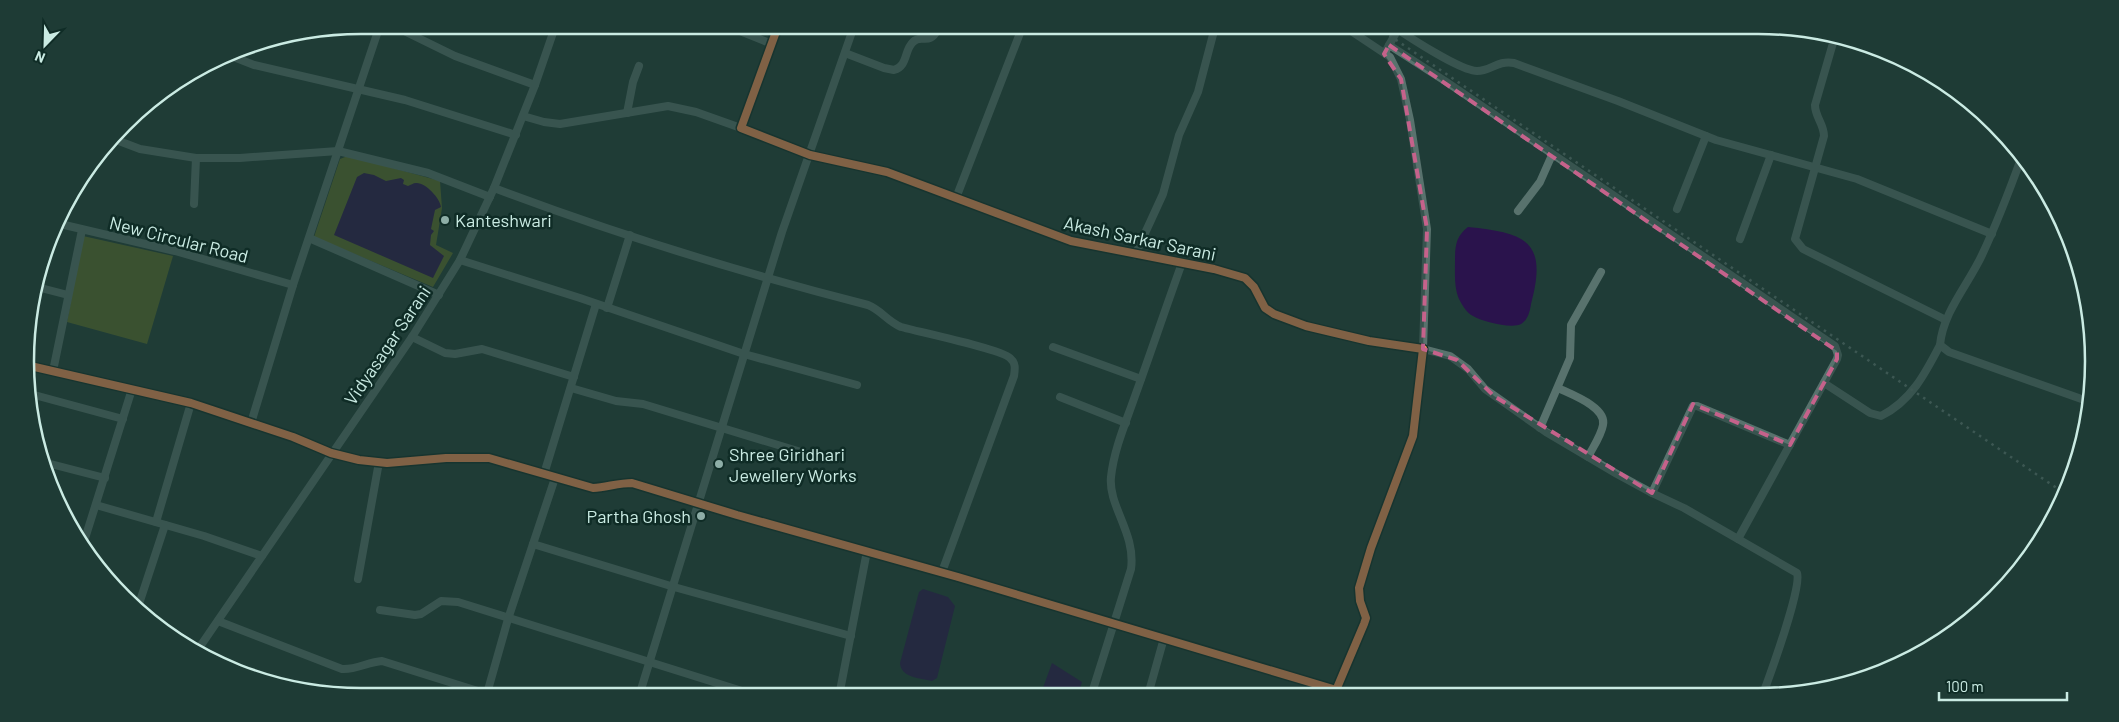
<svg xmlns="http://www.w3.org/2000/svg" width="2119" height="722" viewBox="0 0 2119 722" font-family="Barlow,sans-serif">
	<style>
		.green { fill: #5c6b29 }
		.water { fill: #2a134c }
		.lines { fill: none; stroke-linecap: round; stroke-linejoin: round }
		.minor { stroke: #58726d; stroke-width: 8 }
		.rail { stroke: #617874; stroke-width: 2.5; stroke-dasharray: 2.5 5; stroke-linecap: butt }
		.cycleway-casing { stroke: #0f2c26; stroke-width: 11 }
		.cycleway { stroke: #f78f57; stroke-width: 8 }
		.marked { fill: none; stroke: #c5628b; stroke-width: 4; stroke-dasharray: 10 6; stroke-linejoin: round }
		.poi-dot { fill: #8eaea7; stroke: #0f2c26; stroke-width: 2 }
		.labels { text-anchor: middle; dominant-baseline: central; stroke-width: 5; stroke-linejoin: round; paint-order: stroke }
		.poi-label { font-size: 18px; fill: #caebe3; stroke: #0f2c26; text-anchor: start }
		.street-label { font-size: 18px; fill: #caebe3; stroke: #0f2c26 }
		.rim { fill: none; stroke: #caebe3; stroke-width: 2.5 }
	</style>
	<rect width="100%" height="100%" fill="#1f3c37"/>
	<g class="green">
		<path d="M345 157H353L440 181 442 208 436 245 453 253 433 287 314 237 340 159Z"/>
		<path d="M83 236 173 256 147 344 67 322Z"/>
	</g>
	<g class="water">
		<path d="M364 173 374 175 386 181 401 178 404 180 403 184 408 186C411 185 413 183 416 183 425 182 440 198 441 207L435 210 431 229 434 231 431 235 430 245 444 256 433 278 334 235 357 177Z"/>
		<path d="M1468 227C1526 233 1548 241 1531 304 1530 311 1528 320 1521 324 1512 329 1483 322 1473 316 1467 313 1462 305 1459 299 1454 287 1455 273 1455 261 1455 246 1456 236 1468 227Z"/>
		<path d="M923 589 948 597 955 606 937 678 932 681C920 678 901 678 900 663L919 592Z"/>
		<path d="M1052 663 1082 682 1078 696H1040Z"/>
	</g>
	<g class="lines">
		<g class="minor">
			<path d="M1345 27 1390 57 1401 79 1410 120 1427 229 1423 349 1450 356 1468 369 1485 389 1546 432 1617 474 1652 493 1684 508 1797 573C1802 587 1770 675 1763 694"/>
			<path d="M1394 27C1409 37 1461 71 1477 71 1491 71 1497 60 1514 63L1618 101 1716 140 1857 179 1992 234"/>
			<path d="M735 29 772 44"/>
			<path d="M777 29 741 128 810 155 887 172 1071 241 1214 269 1245 278 1254 287 1265 308 1274 314 1306 326 1369 341 1423 349 1413 436 1371 548 1359 588 1360 601 1366 618 1364 624 1334 694"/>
			<path d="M404 31 455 56 535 85"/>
			<path d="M1838 35 1833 43 1815 105C1815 117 1824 124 1824 136L1795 239 1803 249 1946 320"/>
			<path d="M1389 45 1445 81 1835 346 1838 355 1837 359 1738 539"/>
			<path d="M1387 49 1398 29"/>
			<path d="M845 53 884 68 894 70C908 66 904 50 913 42 921 33 929 47 938 29"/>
			<path d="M226 54 254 65 405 100 516 135"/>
			<path d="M627 113 633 82 639 66"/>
			<path d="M523 116 544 122 560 124 668 106 696 112 741 128"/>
			<path d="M111 138 140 149 196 158H240L338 151 428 173 490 197"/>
			<path d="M2022 156C2010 189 1997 223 1982 255 1968 285 1943 312 1940 345L1949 352 2090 402"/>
			<path d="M494 188C616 234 742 273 868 305 881 310 887 321 901 327 919 332 1001 349 1010 358 1016 363 1015 369 1014 376L942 572"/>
			<path d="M956 198 1022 28"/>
			<path d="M194 204 196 158"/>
			<path d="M1677 209 1706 136"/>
			<path d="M1518 211 1540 182 1552 155"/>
			<path d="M56 223 175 251 293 285"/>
			<path d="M309 238 439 295"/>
			<path d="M1740 239 1771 155"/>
			<path d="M1135 255 1163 194 1179 135 1198 92 1215 27"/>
			<path d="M460 260 580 298 744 354 857 385"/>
			<path d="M37 287 68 295"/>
			<path d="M607 308 630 235"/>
			<path d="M412 337 445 353 455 354 482 349 574 377"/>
			<path d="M1053 347 1141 379"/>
			<path d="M26 365 191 403 293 437 331 453 359 460 387 463 446 458H489L593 488C607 487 619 483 632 483L737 515 958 577 1353 695"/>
			<path d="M53 371 82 230"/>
			<path d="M1824 383 1870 413 1881 416C1911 401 1925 374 1940 345"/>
			<path d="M571 388 616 401 643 404 824 459"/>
			<path d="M1558 388C1570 394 1607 407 1603 425 1601 436 1593 447 1588 457"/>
			<path d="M27 393 123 419"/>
			<path d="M1060 397 1126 423"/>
			<path d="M251 423 293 285 378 31"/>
			<path d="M1540 428 1570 358 1571 325 1601 272"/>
			<path d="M43 462 105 478"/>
			<path d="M544 474 596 304"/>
			<path d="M1652 493 1693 406H1697L1790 445"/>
			<path d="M96 505 204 536 262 556"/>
			<path d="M156 522 191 403"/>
			<path d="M533 544 674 587 851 636"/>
			<path d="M82 548 132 389"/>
			<path d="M358 579 379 462"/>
			<path d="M137 610 165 525"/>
			<path d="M380 610 415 615 421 614 441 601 458 602 758 696"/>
			<path d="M218 621 342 669C356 670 368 662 382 661L497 697"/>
			<path d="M197 651 412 337 460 260 494 188 535 85 554 30"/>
			<path d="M1148 695 1164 638"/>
			<path d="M639 696 782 232 853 29"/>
			<path d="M716 696 721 685"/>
			<path d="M839 696 867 551"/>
			<path d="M1091 696 1131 569C1136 533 1108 506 1111 477 1114 449 1126 422 1135 396 1151 352 1166 307 1182 263"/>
			<path d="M486 697 508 619 555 478"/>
		</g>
		<path class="rail" d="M1377 27 2064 493"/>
		<defs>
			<g id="cycleway">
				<path d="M777 29 741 128 810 155 887 172 1071 241 1214 269 1245 278 1254 287 1265 308 1274 314 1306 326 1369 341 1423 349 1413 436 1371 548 1359 588 1360 601 1366 618 1364 624 1334 695"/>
				<path d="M26 365 191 403 293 437 331 453 359 460 387 463 446 458H489L593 488C607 487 619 483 632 483L737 515 958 577 1353 695"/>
			</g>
		</defs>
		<use href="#cycleway" class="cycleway-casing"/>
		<use href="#cycleway" class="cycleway"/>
	</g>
	<path d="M0 0H2119V722H0ZM1389 45 1837 351V359L1790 445 1693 404 1652 493 1494 396 1457 360 1423 349 1427 229 1401 79 1384 54Z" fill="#1f3c37" fill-opacity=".55" fill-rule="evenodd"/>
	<path class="marked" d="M1389 45 1837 351V359L1790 445 1693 404 1652 493 1494 396 1457 360 1423 349 1427 229 1401 79 1384 54Z"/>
	<g class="poi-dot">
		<circle cx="445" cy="220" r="5"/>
		<circle cx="719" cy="464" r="5"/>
		<circle cx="701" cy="516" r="5"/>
	</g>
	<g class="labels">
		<g class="poi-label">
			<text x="455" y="220">Kanteshwari</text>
			<text x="729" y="454">Shree Giridhari<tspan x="729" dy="21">Jewellery Works</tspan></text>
			<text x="691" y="516" text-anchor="end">Partha Ghosh</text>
		</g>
		<g class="street-label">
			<text transform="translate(1140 238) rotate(12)">Akash Sarkar Sarani</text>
			<text transform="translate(179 239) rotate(14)">New Circular Road</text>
			<text transform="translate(387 345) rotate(-56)">Vidyasagar Sarani</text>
		</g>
	</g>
	<path d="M0 0H2119V722H0ZM361 34H1758A327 327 0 0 1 2085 361V361A327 327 0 0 1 1758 688H361A327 327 0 0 1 34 361V361A327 327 0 0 1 361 34Z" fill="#1e3b35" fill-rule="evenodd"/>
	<path class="rim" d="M361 34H1758A327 327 0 0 1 2085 361V361A327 327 0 0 1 1758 688H361A327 327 0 0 1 34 361V361A327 327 0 0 1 361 34Z"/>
	<g transform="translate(45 45) rotate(203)" stroke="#0f2c26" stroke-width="4" paint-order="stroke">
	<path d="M0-4L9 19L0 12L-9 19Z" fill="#caebe3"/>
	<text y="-8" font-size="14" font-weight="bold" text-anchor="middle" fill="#caebe3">N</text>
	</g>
	<path d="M1939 692v8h128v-8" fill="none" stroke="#caebe3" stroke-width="2.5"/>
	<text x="1946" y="692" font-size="15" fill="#caebe3" stroke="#0f2c26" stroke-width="4" paint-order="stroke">100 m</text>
</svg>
